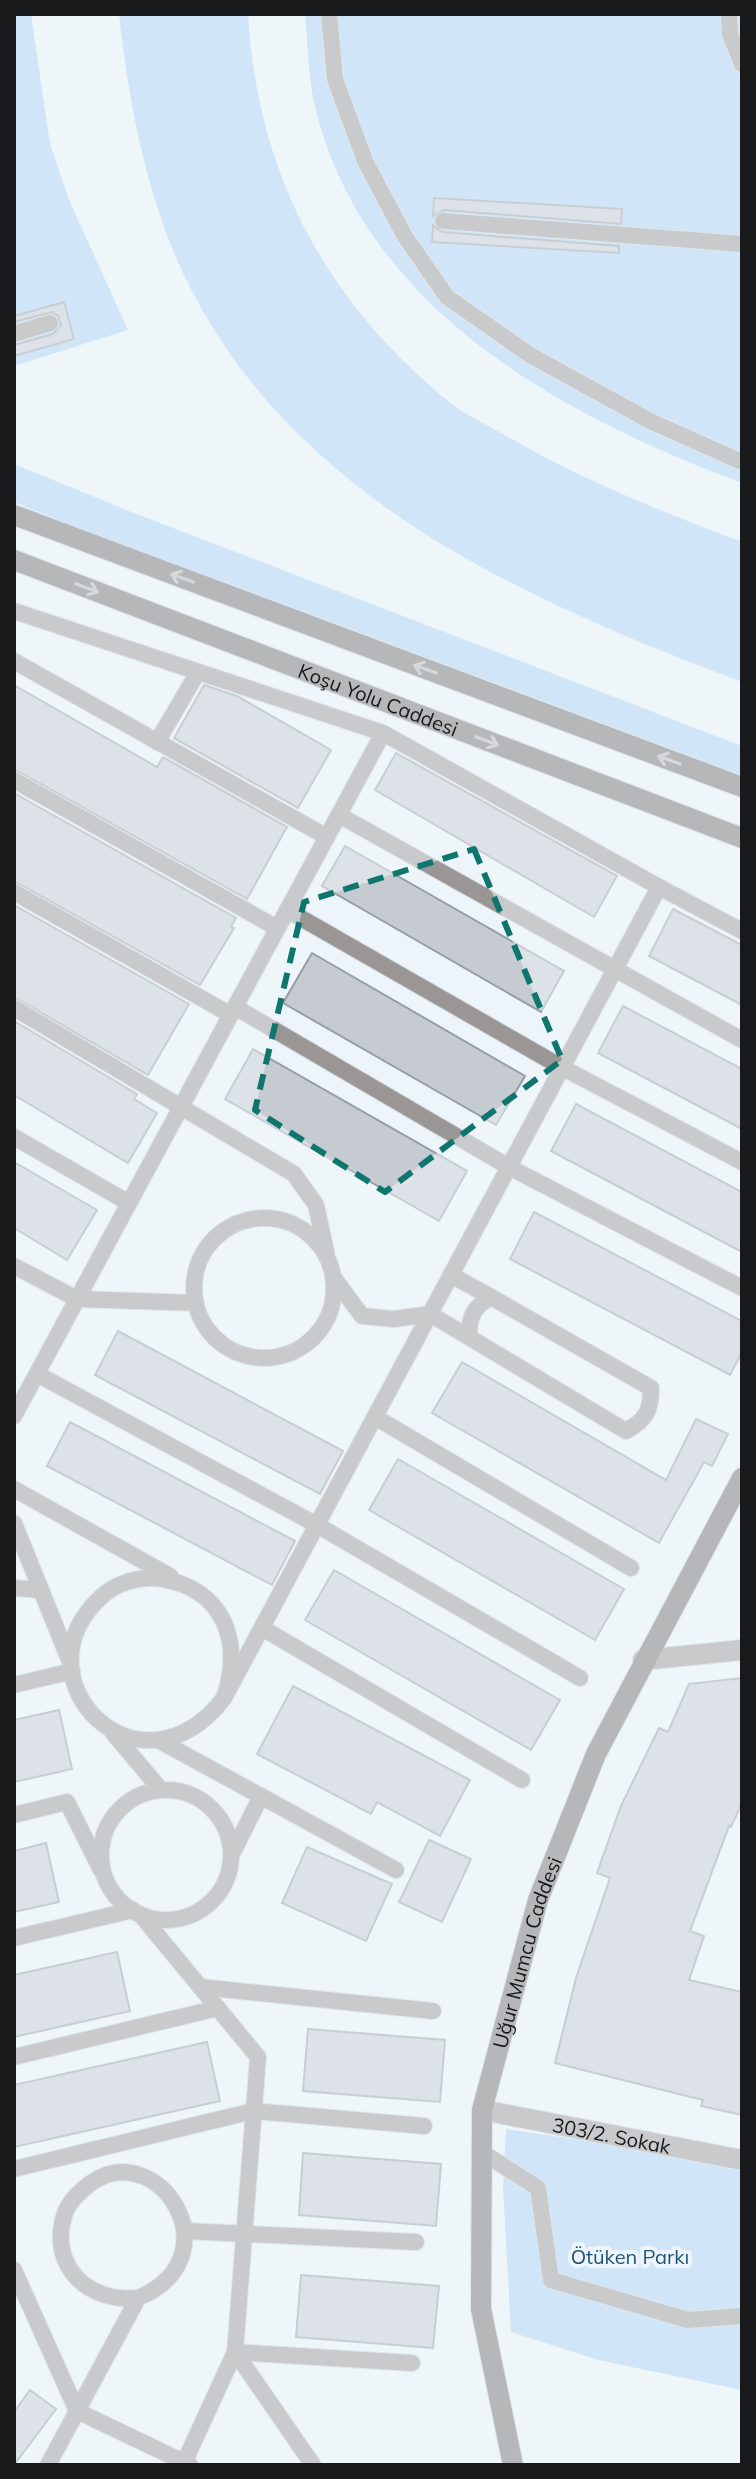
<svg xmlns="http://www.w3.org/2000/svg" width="756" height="2479" viewBox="0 0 756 2479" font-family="Mulish,sans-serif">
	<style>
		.green { fill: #abd3f6 }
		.building { fill: #c5cbd1; stroke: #979ea3; stroke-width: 2 }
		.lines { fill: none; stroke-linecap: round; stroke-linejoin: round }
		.service-casing { stroke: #ccd2d6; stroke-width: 18 }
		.minor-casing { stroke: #ccd2d6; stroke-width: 22 }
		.secondary-casing { stroke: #ccd2d6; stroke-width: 22 }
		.service { stroke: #9a9696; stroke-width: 16 }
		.minor { stroke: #9a9696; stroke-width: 20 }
		.secondary { stroke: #706a6a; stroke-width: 20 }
		.oneway { stroke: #b5b6b9 }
		.marked { fill: none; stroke: #0f766e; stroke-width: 6; stroke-dasharray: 16 10; stroke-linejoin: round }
		.labels { text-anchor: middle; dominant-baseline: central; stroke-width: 8; stroke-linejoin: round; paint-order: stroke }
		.street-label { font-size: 20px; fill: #17191b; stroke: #eef5fa }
		.park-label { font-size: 20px; fill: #1e537a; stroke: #eef5fa }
	</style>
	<rect width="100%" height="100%" fill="#eef5fa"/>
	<g class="green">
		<path d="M14 14H31L50 144 69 200 128 330 14 366Z"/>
		<path d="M119 14H248C257 174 327 304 452 404 468 416 487 425 505 435 580 479 660 511 742 542V682C516 597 276 491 175 255 143 178 128 96 119 14Z"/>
		<path d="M305 14H742V483C563 416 367 311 316 111 308 80 308 45 305 14Z"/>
		<path d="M14 464 134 513 742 746V777L216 584 14 502Z"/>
		<path d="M506 2129 742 2164V2390L598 2360 511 2332 503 2188Z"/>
	</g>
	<g class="building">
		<path d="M434 198 622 209 621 224 444 210 433 216Z"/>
		<path d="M433 225 442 232 619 246V253L432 242Z"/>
		<path d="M64 302 74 339 14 356V345L53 334 61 325 58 316 52 312 14 322V316Z"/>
		<path d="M14 685 157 767 163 757 287 827 247 899 14 769Z"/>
		<path d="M204 685 237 696 331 750 298 808 174 738Z"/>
		<path d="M396 753 617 876 594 917 375 790Z"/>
		<path d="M14 793 236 918 231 927 234 928 200 985 14 881Z"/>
		<path d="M345 846 564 971 541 1012 322 886Z"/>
		<path d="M14 905 189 1004 148 1075 14 997Z"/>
		<path d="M673 909 742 945V1005L649 956Z"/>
		<path d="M312 953 525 1076 496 1125 283 1003Z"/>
		<path d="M623 1006 742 1069V1129L598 1053Z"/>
		<path d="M14 1021 137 1094 134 1099 157 1113 128 1163 14 1095Z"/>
		<path d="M253 1049 467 1171 439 1221 225 1099Z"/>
		<path d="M576 1104 742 1192V1252L551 1151Z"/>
		<path d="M14 1162 97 1210 67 1260 14 1228Z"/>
		<path d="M534 1212 742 1321V1352L730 1375 510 1259Z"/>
		<path d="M118 1331 343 1451 320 1494 95 1375Z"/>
		<path d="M462 1362 666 1480 696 1419 728 1434 712 1466 704 1462 659 1543 432 1413Z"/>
		<path d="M70 1422 295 1541 272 1585 47 1466Z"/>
		<path d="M398 1459 624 1589 595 1640 369 1510Z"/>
		<path d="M334 1570 560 1700 531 1750 305 1620Z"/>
		<path d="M742 1678V1803L731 1827 729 1826 690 1931 704 1936 689 1980 742 1992V2115L701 2106 703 2100 555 2063 576 1978 610 1878 597 1873 621 1806 659 1728 668 1732 689 1684Z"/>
		<path d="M293 1686 470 1780 440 1836 377 1802 371 1814 257 1754Z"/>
		<path d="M59 1710 72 1769 14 1782V1720Z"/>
		<path d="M429 1840 471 1859 442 1922 399 1902Z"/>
		<path d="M46 1843 59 1902 14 1912V1851Z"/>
		<path d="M307 1847 392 1884 366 1941 282 1903Z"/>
		<path d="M117 1952 130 2011 14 2037V1975Z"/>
		<path d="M308 2029 445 2040 440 2102 303 2091Z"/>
		<path d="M207 2042 220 2101 14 2147V2085Z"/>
		<path d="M303 2153 441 2164 436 2226 299 2215Z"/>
		<path d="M301 2275 439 2286 433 2348 296 2337Z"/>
		<path d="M30 2390 56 2409 14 2465V2412Z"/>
	</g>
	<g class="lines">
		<defs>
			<g id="service">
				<path d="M329 14 335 79 365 161 404 235 447 297 530 355 650 421 742 462"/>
				<path d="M729 14 730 34 742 64"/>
				<path d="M443 221 742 244"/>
				<path d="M14 334 50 323"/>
				<path d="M14 611 383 733 14 1416"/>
				<path d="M14 661 327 837"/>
				<path d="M157 742 198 672"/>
				<path d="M14 780 277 928"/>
				<path d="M339 815 742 1040"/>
				<path d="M659 887 742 931"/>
				<path d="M14 892 231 1015"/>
				<path d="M287 910 563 1068 742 1162"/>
				<path d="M235 1007 509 1167 742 1288"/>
				<path d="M14 1008 294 1174 316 1205 326 1251"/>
				<path d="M14 1137 129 1203"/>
				<circle cx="264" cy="1288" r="70"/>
				<path d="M14 1266 77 1299 196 1303"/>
				<path d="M451 1275 491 1297"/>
				<path d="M334 1278 362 1316 394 1319 430 1314 626 1431C646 1420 651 1411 651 1388L491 1297C473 1307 469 1317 469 1337"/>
				<path d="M37 1374 317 1525 580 1678"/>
				<path d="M375 1417 631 1568"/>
				<path d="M14 1489 170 1576"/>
				<path d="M14 1523 70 1662"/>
				<path d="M14 1588 41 1590"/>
				<path d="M262 1628 522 1780"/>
				<path d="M14 1685 72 1671"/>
				<path d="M224 1698C243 1644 225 1589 162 1579 141 1575 115 1583 100 1598 13 1680 140 1807 224 1698L659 887 383 733"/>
				<path d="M113 1733 161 1790"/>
				<path d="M160 1741 396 1870"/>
				<circle cx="166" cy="1855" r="65"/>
				<path d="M14 1815 67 1802 101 1870"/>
				<path d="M231 1856 261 1796"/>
				<path d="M140 1914 258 2057 235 2352 412 2363"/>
				<path d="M14 1938 133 1910"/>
				<path d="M200 1987 433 2011"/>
				<path d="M14 2057 218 2008"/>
				<path d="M480 2151 538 2188 551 2280 688 2320 742 2316"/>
				<path d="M14 2169 253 2111 424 2126"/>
				<path d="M185 2231 416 2242"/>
				<path d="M14 2270 77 2411 190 2465"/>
				<path d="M235 2352 313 2465"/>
				<path d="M48 2465 138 2298C237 2256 157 2136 91 2183 79 2192 68 2202 64 2216 49 2267 89 2303 138 2298"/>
				<path d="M183 2465 235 2352"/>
			</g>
			<g id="minor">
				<path d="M643 1660 742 1650"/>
				<path id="s1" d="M482 2110 742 2160"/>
			</g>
			<g id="secondary">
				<path d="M14 515 742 787"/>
				<path id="s2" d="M14 560 742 838"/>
				<path id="s3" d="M513 2465 481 2309 482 2110 538 1900 596 1754 742 1478"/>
			</g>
		</defs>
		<use href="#service" class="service-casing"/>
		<use href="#minor" class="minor-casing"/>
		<use href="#secondary" class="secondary-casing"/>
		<use href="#service" class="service"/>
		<use href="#minor" class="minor"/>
		<use href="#secondary" class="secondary"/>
	</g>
	<defs><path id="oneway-shaft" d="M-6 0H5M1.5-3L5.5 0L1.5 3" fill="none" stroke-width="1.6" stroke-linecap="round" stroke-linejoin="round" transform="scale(2)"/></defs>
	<g class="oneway">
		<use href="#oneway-shaft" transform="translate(182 578) rotate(-160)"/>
		<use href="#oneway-shaft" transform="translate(87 588) rotate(21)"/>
		<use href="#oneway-shaft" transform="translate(425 669) rotate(-160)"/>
		<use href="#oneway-shaft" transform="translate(487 741) rotate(21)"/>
		<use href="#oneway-shaft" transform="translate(669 760) rotate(-160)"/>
	</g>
	<path d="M0 0H756V2479H0ZM474 849 562 1060 385 1192 255 1110 304 902Z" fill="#eef5fa" fill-opacity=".55" fill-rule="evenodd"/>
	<path class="marked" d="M474 849 562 1060 385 1192 255 1110 304 902Z"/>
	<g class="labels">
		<g class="street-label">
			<text stroke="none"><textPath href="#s2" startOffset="390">Koşu Yolu Caddesi</textPath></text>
			<text stroke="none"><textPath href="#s3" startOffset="522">Uğur Mumcu Caddesi</textPath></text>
			<text stroke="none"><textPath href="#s1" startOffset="132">303/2. Sokak</textPath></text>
		</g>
		<g class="park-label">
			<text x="630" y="2256">Ötüken Parkı</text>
		</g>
	</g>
	<rect width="756" height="2479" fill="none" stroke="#17191b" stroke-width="32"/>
</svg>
